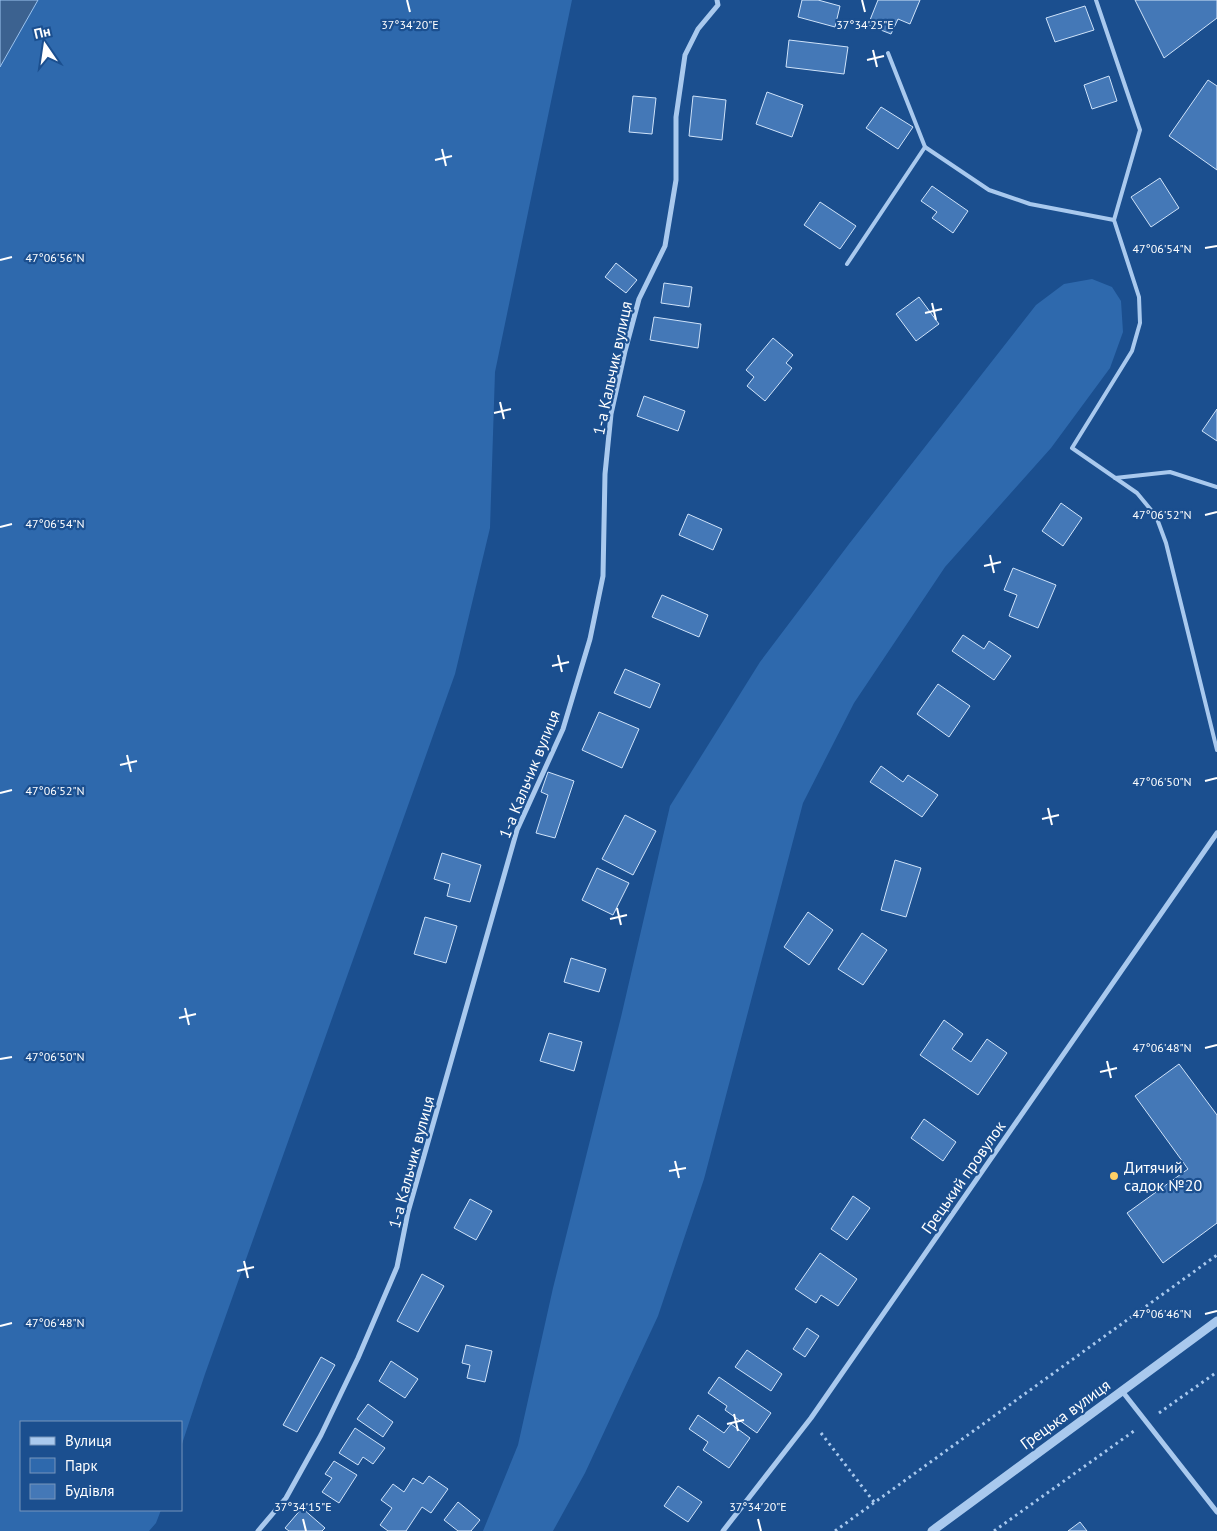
<svg xmlns="http://www.w3.org/2000/svg" width="1217" height="1531" viewBox="0 0 1217 1531" font-family="'PT Sans',sans-serif">
	<style>
		.green { fill: #2e69ad }
		.water { fill: #3c6290; stroke: #9cc4f0 }
		.building { fill: #4478b7; stroke: #cfe3fa }
		.lines { fill: none; stroke-linecap: round; stroke-linejoin: round }
		.path { stroke: #a9c9ee; stroke-width: 3; stroke-dasharray: 2.5 4; stroke-linecap: butt }
		.service { stroke: #a9c9ee; stroke-width: 4 }
		.minor { stroke: #a9c9ee; stroke-width: 5 }
		.tertiary { stroke: #a9c9ee; stroke-width: 9 }
		.ticks { fill: none; stroke: #fff; stroke-width: 2 }
		.poi-dot { fill: #ffd166; stroke: #1b4f8f; stroke-width: 2 }
		.labels { text-anchor: middle; dominant-baseline: central; stroke-width: 4.5; stroke-linejoin: round; paint-order: stroke }
		.street-label { font-size: 16px; fill: #fff; stroke: #1b4f8f }
		.poi-label { font-size: 16px; fill: #fff; stroke: #1b4f8f; text-anchor: start }
		.ticks-label { font-size: 12px; text-anchor: middle; fill: #fff; stroke: #1b4f8f; stroke-width: 4.5; stroke-linejoin: round; paint-order: stroke }
	</style>
	<rect width="100%" height="100%" fill="#1b4f8f"/>
	<g class="green">
		<path d="M38 0H572L495 372 490 528 455 674 205 1374 181 1447V1422H21V1510H161L156 1523 149 1531H0V67Z"/>
		<path d="M1092 279 1112 287 1121 301 1123 332 1110 368 1051 448 945 567 854 703 803 803 704 1179 658 1316 585 1473 553 1531H483L518 1445 553 1288 621 1017 670 806 760 662 849 544 1036 305 1064 284Z"/>
	</g>
	<path class="water" d="M0 0H38L0 67Z"/>
	<g class="building">
		<path d="M802 0H818L840 6 835 27 798 17Z"/>
		<path d="M878 0H920L910 24 898 19 891 34 868 25Z"/>
		<path d="M1135 0H1217V18L1164 58Z"/>
		<path d="M1085 6 1094 30 1055 42 1046 18Z"/>
		<path d="M789 40 848 47 844 74 786 67Z"/>
		<path d="M1109 76 1117 101 1092 109 1084 85Z"/>
		<path d="M1208 80 1217 86V170L1169 136Z"/>
		<path d="M767 92 803 105 792 137 756 124Z"/>
		<path d="M633 96 656 98 652 134 629 132Z"/>
		<path d="M693 96 726 100 722 140 689 136Z"/>
		<path d="M881 107 913 127 898 149 866 128Z"/>
		<path d="M1160 178 1179 208 1151 227 1131 197Z"/>
		<path d="M932 186 968 211 953 233 932 218 937 212 921 201Z"/>
		<path d="M820 202 856 226 840 249 804 225Z"/>
		<path d="M616 263 637 280 626 293 605 277Z"/>
		<path d="M664 283 692 287 689 307 661 303Z"/>
		<path d="M919 297 939 324 916 341 896 314Z"/>
		<path d="M654 317 701 324 698 348 650 340Z"/>
		<path d="M773 338 793 355 786 363 792 368 765 401 747 386 754 377 746 370Z"/>
		<path d="M644 396 685 411 678 431 637 416Z"/>
		<path d="M1217 409V441L1202 431Z"/>
		<path d="M1061 503 1082 518 1063 546 1042 531Z"/>
		<path d="M688 514 722 529 713 550 679 535Z"/>
		<path d="M1013 568 1056 585 1038 628 1009 616 1017 595 1004 590Z"/>
		<path d="M662 595 708 615 699 637 652 617Z"/>
		<path d="M963 635 984 649 989 641 1011 656 994 680 952 651Z"/>
		<path d="M625 669 660 684 650 708 614 693Z"/>
		<path d="M938 684 970 706 949 737 917 714Z"/>
		<path d="M599 712 639 729 622 768 582 750Z"/>
		<path d="M881 766 903 782 908 775 938 795 922 817 870 782Z"/>
		<path d="M548 772 574 781 555 838 536 833 548 795 541 792Z"/>
		<path d="M625 815 656 831 633 875 602 859Z"/>
		<path d="M442 853 481 865 470 902 447 896 450 884 434 879Z"/>
		<path d="M895 860 921 868 906 917 881 910Z"/>
		<path d="M597 868 629 883 613 915 582 900Z"/>
		<path d="M808 912 833 930 809 965 784 947Z"/>
		<path d="M425 917 457 926 446 963 414 954Z"/>
		<path d="M862 933 887 950 863 985 838 969Z"/>
		<path d="M571 958 606 969 599 992 564 982Z"/>
		<path d="M944 1020 963 1034 952 1049 971 1062 987 1039 1007 1053 978 1095 920 1055Z"/>
		<path d="M549 1033 582 1042 574 1071 540 1061Z"/>
		<path d="M1179 1064 1217 1115V1223L1163 1263 1127 1213 1188 1169 1135 1096Z"/>
		<path d="M924 1119 956 1142 943 1161 911 1138Z"/>
		<path d="M853 1196 870 1208 847 1240 831 1229Z"/>
		<path d="M470 1199 492 1211 476 1240 454 1228Z"/>
		<path d="M820 1253 857 1279 838 1306 821 1295 816 1303 795 1289Z"/>
		<path d="M422 1274 444 1286 418 1332 397 1321Z"/>
		<path d="M807 1328 819 1336 805 1357 793 1349Z"/>
		<path d="M466 1345 492 1351 485 1382 467 1378 470 1365 462 1363Z"/>
		<path d="M747 1350 782 1374 771 1391 735 1367Z"/>
		<path d="M321 1357 335 1365 297 1432 283 1425Z"/>
		<path d="M391 1361 418 1379 405 1398 379 1381Z"/>
		<path d="M719 1377 771 1413 757 1433 725 1410 727 1406 708 1393Z"/>
		<path d="M368 1404 393 1422 383 1437 357 1419Z"/>
		<path d="M698 1415 724 1433 731 1424 750 1438 729 1468 703 1450 708 1442 689 1429Z"/>
		<path d="M355 1428 385 1448 373 1464 363 1457 358 1465 339 1453Z"/>
		<path d="M334 1461 357 1475 339 1503 322 1492 332 1478 325 1474Z"/>
		<path d="M429 1476 448 1489 431 1513 422 1507 406 1531H388L380 1525 392 1508 381 1500 393 1484 404 1492 413 1478 423 1484Z"/>
		<path d="M678 1486 702 1502 688 1522 664 1506Z"/>
		<path d="M458 1502 480 1520 471 1531H458L444 1520Z"/>
		<path d="M302 1508 325 1528 322 1531H289L285 1528Z"/>
		<path d="M1080 1522 1087 1531H1068Z"/>
	</g>
	<g class="lines">
		<g class="path">
			<path d="M1159 1413 1217 1372"/>
			<path d="M821 1433 874 1502"/>
			<path d="M835 1531 1217 1255"/>
			<path d="M994 1531 1134 1431"/>
		</g>
		<g class="service">
			<path d="M1096 0 1140 130 1114 220 1139 297 1140 323 1132 351 1072 448 1137 493 1156 516 1166 543 1217 750"/>
			<path d="M888 53 925 147 989 190 1030 204 1114 220"/>
			<path d="M847 264 925 147"/>
			<path d="M1115 478 1170 472 1217 487"/>
		</g>
		<g class="minor">
			<path d="M1122 1391 1217 1512"/>
			<path d="M258 1531 286 1498 321 1435 358 1358 397 1267 408 1212 517 830 563 729 590 639 603 576 605 474 611 414 625 351 639 299 665 246 676 180V117L685 55 698 29 718 5 717 0"/>
			<path d="M723 1531 811 1418 1217 833"/>
		</g>
		<path class="tertiary" d="M932 1531 1217 1321"/>
	</g>
	<path class="ticks" d="M407 0 410 12M862 0 865 12M873 50 877 67M867 60 884 56M442 149 446 166M435 160 452 156M1205 248 1217 246M0 260 12 257M932 303 936 320M925 313 942 309M500 402 504 419M494 413 511 409M1205 515 1217 512M0 527 12 524M990 555 994 573M984 566 1001 562M558 655 562 672M552 666 569 662M127 755 131 772M120 765 137 761M1205 781 1217 778M0 793 12 790M1048 808 1052 825M1042 819 1059 815M617 908 621 925M610 919 627 915M185 1008 189 1025M179 1018 196 1014M1205 1048 1217 1045M0 1059 12 1057M1107 1061 1111 1078M1100 1072 1117 1068M675 1161 679 1178M669 1171 686 1168M244 1261 248 1278M237 1271 254 1267M1205 1314 1217 1311M0 1326 12 1323M734 1414 738 1431M727 1424 744 1420M303 1519 306 1531M758 1519 761 1531"/>
	<circle class="poi-dot" cx="1114" cy="1176" r="5"/>
	<g class="labels">
		<g class="street-label">
			<text transform="translate(612 368) rotate(-78)">1-а Кальчик вулиця</text>
			<text transform="translate(529 774) rotate(-68)">1-а Кальчик вулиця</text>
			<text transform="translate(411 1162) rotate(-75)">1-а Кальчик вулиця</text>
			<text transform="translate(963 1177) rotate(-55)">Грецький провулок</text>
			<text transform="translate(1065 1414) rotate(-36)">Грецька вулиця</text>
		</g>
		<g class="poi-label">
			<text x="1124" y="1167">Дитячий<tspan x="1124" dy="18">садок №20</tspan></text>
		</g>
	</g>
	<g class="ticks-label">
		<text x="410" y="29">37°34'20"E</text>
		<text x="865" y="29">37°34'25"E</text>
		<text x="1162" y="253">47°06'54"N</text>
		<text x="55" y="262">47°06'56"N</text>
		<text x="1162" y="519">47°06'52"N</text>
		<text x="55" y="528">47°06'54"N</text>
		<text x="1162" y="786">47°06'50"N</text>
		<text x="55" y="795">47°06'52"N</text>
		<text x="1162" y="1052">47°06'48"N</text>
		<text x="55" y="1061">47°06'50"N</text>
		<text x="1162" y="1318">47°06'46"N</text>
		<text x="55" y="1327">47°06'48"N</text>
		<text x="303" y="1511">37°34'15"E</text>
		<text x="758" y="1511">37°34'20"E</text>
	</g>
	<rect x="20" y="1421" width="162" height="90" fill="#1b4f8f" stroke="#7695bc"/>
	<rect x="30" y="1437" width="25" height="8" fill="#a9c9ee" stroke="#7695bc"/>
	<text x="65" y="1446" font-size="15" fill="#ffffff">Вулиця</text>
	<rect x="30" y="1458" width="25" height="15" fill="#2e69ad" stroke="#7695bc"/>
	<text x="65" y="1471" font-size="15" fill="#ffffff">Парк</text>
	<rect x="30" y="1484" width="25" height="15" fill="#4478b7" stroke="#7695bc"/>
	<text x="65" y="1496" font-size="15" fill="#ffffff">Будівля</text>
	<g transform="translate(45 45) rotate(347)" stroke="#1b4f8f" stroke-width="4" paint-order="stroke">
	<path d="M0-4L9 19L0 12L-9 19Z" fill="#ffffff"/>
	<text y="-8" font-size="14" font-weight="bold" text-anchor="middle" fill="#ffffff">Пн</text>
	</g>
</svg>
